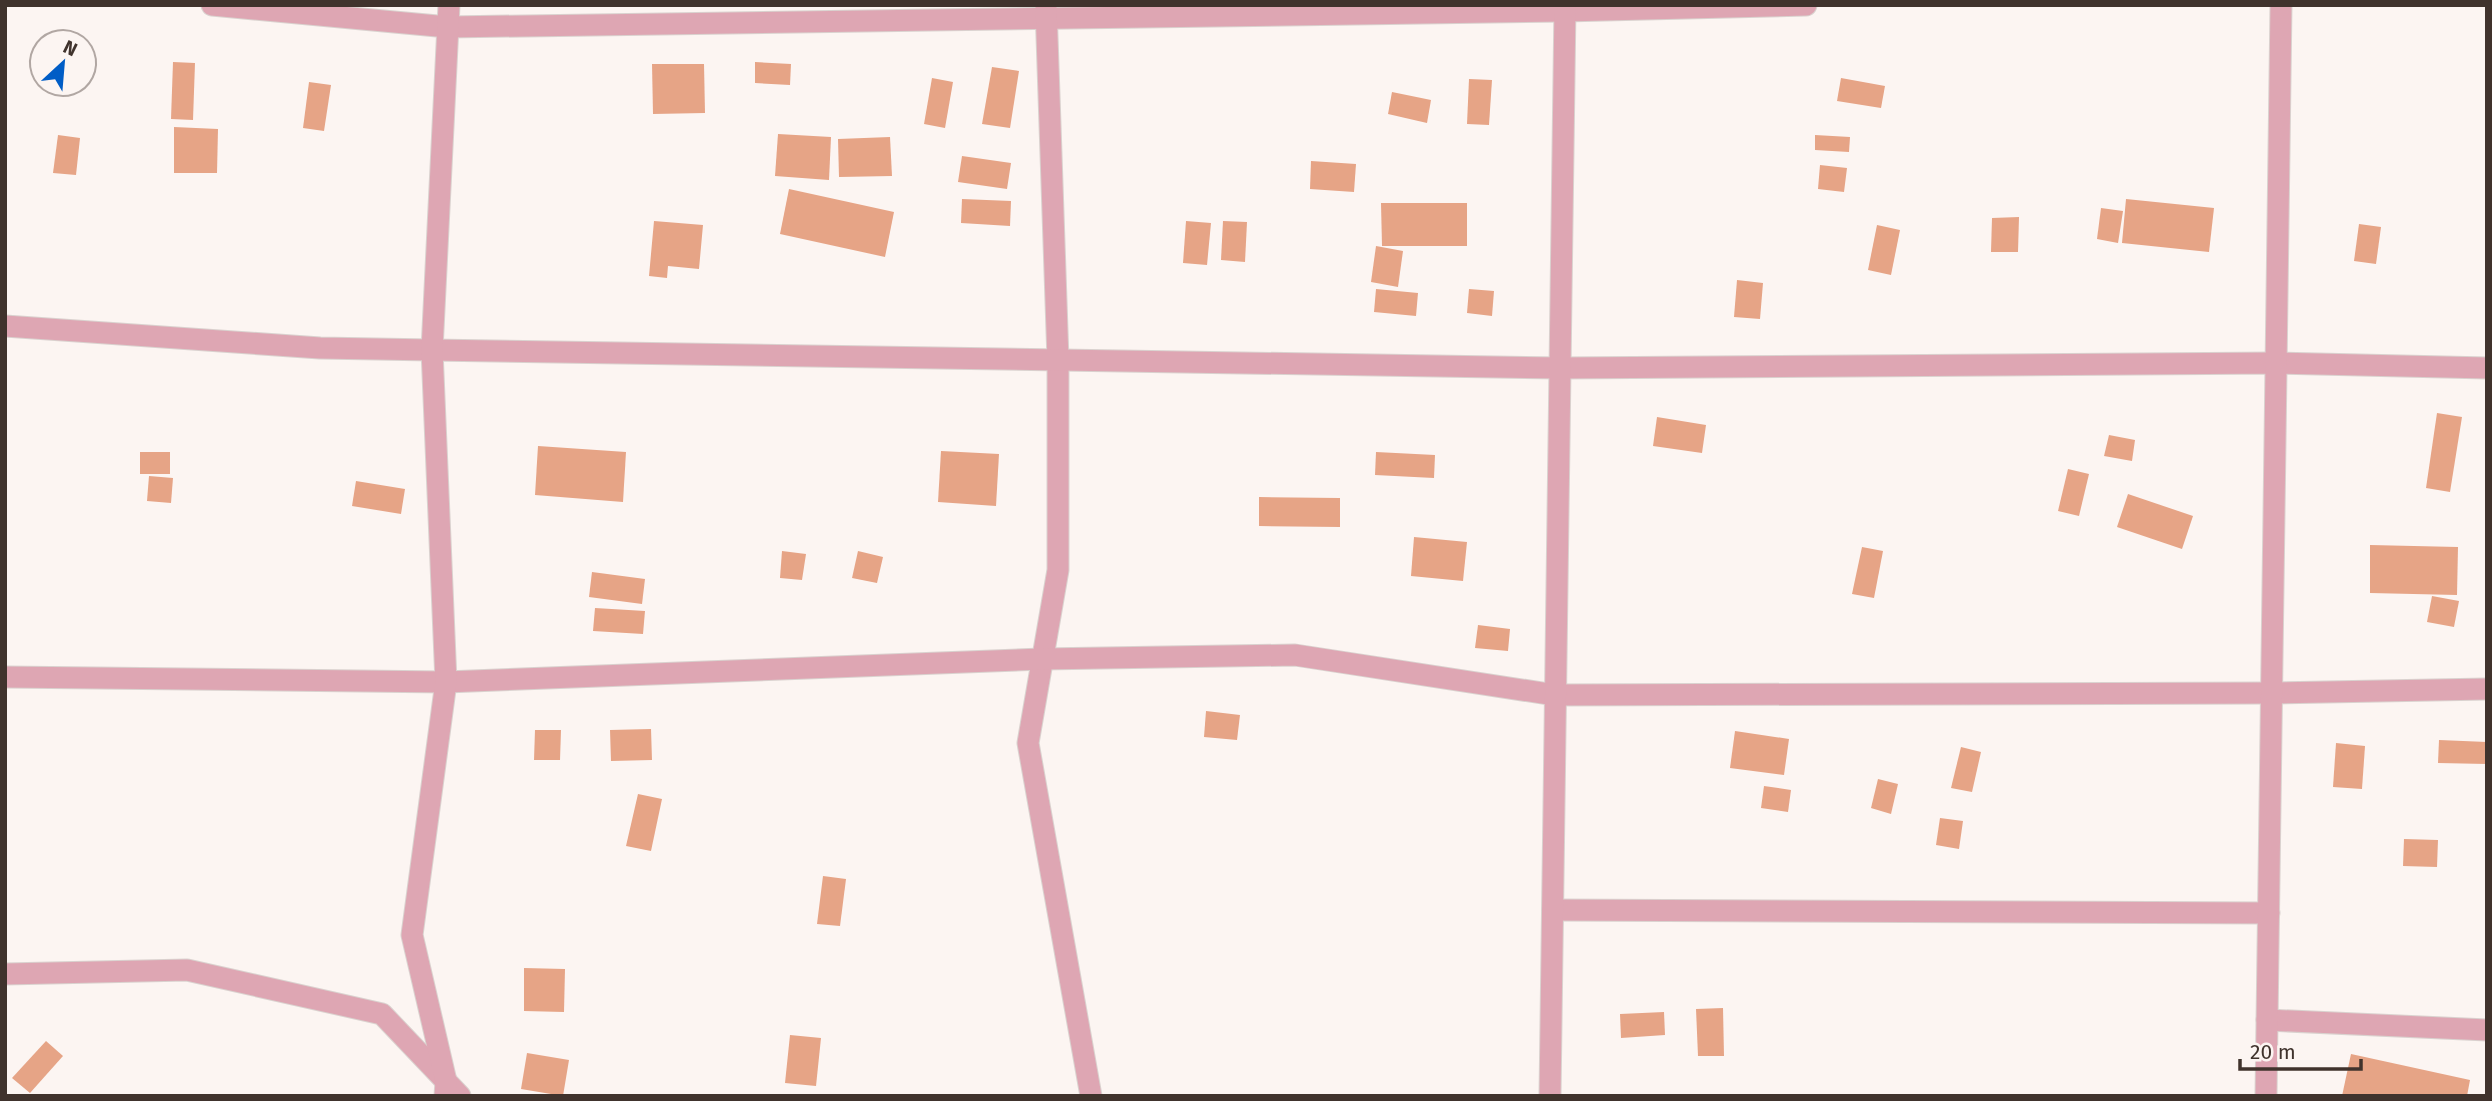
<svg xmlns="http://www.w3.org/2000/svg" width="2492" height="1101" viewBox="0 0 2492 1101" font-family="'Fira Sans',sans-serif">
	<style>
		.building { fill: #e6a486 }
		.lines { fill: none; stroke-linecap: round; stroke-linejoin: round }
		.minor-casing { stroke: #dad2cf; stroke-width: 23 }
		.minor { stroke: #dea6b3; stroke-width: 21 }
	</style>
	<rect width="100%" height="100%" fill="#fcf5f2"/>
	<g class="building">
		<path d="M173 62 195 63 193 120 171 119Z"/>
		<path d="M755 62 791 64 790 85 755 83Z"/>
		<path d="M652 64H704L705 113 653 114Z"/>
		<path d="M992 67 1019 71 1010 128 982 124Z"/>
		<path d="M932 78 953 82 945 128 924 124Z"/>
		<path d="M1841 78 1885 86 1881 108 1837 101Z"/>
		<path d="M1469 79 1492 80 1489 125 1467 124Z"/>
		<path d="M309 82 331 85 324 131 303 128Z"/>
		<path d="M1392 92 1431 100 1427 123 1388 114Z"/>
		<path d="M174 127 218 129 217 173H174Z"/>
		<path d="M778 134 831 137 829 180 775 176Z"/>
		<path d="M58 135 80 138 76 175 53 173Z"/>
		<path d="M1815 135 1850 137 1849 152 1815 150Z"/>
		<path d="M890 137 892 176 839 177 838 139Z"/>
		<path d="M962 156 1011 163 1007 189 958 182Z"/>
		<path d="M1311 161 1356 164 1354 192 1310 189Z"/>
		<path d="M1820 165 1847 168 1844 192 1818 189Z"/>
		<path d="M789 189 894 212 885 257 780 234Z"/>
		<path d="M962 199 1011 201 1010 226 961 223Z"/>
		<path d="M2126 199 2214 208 2209 252 2122 243Z"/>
		<path d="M1381 203H1467V246H1382Z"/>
		<path d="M2101 208 2123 211 2118 243 2097 239Z"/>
		<path d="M2019 217 2018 252H1991L1992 218Z"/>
		<path d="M654 221 703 225 699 269 668 266 667 278 649 276Z"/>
		<path d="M1186 221 1211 223 1207 265 1183 263Z"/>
		<path d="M1223 221 1247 222 1245 262 1221 260Z"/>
		<path d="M2359 224 2381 227 2376 264 2354 261Z"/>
		<path d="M1877 225 1900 230 1891 275 1868 270Z"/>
		<path d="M1376 246 1403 251 1398 287 1371 282Z"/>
		<path d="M1737 280 1763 283 1760 319 1734 317Z"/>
		<path d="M1376 289 1418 293 1416 316 1374 312Z"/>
		<path d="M1469 289 1494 291 1492 316 1467 313Z"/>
		<path d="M2437 413 2462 417 2450 492 2426 488Z"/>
		<path d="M1657 417 1706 425 1702 453 1653 446Z"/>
		<path d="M2109 435 2135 440 2132 461 2104 456Z"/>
		<path d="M538 446 626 452 623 502 535 495Z"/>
		<path d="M941 451 999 454 996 506 938 502Z"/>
		<rect x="140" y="452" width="30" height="22"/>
		<path d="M1376 452 1435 455 1434 478 1375 475Z"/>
		<path d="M2068 469 2089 474 2079 516 2058 511Z"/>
		<path d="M149 476 173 478 171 503 147 501Z"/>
		<path d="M356 481 405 489 401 514 352 506Z"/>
		<path d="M2128 494 2193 516 2182 549 2117 527Z"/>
		<path d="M1259 497 1340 498V527L1259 526Z"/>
		<path d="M1414 537 1467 542 1463 581 1411 576Z"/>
		<path d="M2370 545 2458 547 2457 595 2370 593Z"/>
		<path d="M1862 547 1883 551 1874 598 1852 594Z"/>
		<path d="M782 551 806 554 802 580 780 578Z"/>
		<path d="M858 551 883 557 877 583 852 578Z"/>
		<path d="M592 572 645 579 642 604 589 597Z"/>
		<path d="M2432 596 2459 601 2454 627 2427 622Z"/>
		<path d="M595 608 645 611 643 634 593 631Z"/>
		<path d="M1478 625 1510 629 1508 651 1475 648Z"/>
		<path d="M1206 711 1240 715 1237 740 1204 737Z"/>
		<path d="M651 729 652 760 611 761 610 730Z"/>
		<path d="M535 730H561L560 760H534Z"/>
		<path d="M1735 731 1789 739 1784 775 1730 768Z"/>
		<path d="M2439 740 2487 742V764L2438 763Z"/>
		<path d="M2336 743 2365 746 2362 789 2333 787Z"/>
		<path d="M1961 747 1981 752 1972 792 1951 788Z"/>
		<path d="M1878 779 1898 784 1891 814 1871 808Z"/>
		<path d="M1764 786 1791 790 1788 812 1761 808Z"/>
		<path d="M638 794 662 799 651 851 626 846Z"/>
		<path d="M1940 818 1963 821 1959 849 1936 845Z"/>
		<path d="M2404 839 2438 840 2437 867 2403 866Z"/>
		<path d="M823 876 846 879 840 926 817 924Z"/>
		<path d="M524 968 565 969 564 1012 524 1011Z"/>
		<path d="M1723 1008 1724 1056H1698L1696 1009Z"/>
		<path d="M1664 1012 1665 1035 1621 1038 1620 1014Z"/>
		<path d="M790 1035 821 1038 816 1086 785 1083Z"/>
		<path d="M46 1041 63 1056 30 1093 12 1078Z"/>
		<path d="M527 1053 569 1060 563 1096 521 1089Z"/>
		<path d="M2351 1054 2470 1080 2467 1096H2342Z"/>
	</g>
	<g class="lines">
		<defs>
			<g id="minor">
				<path d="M212 5 448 27 1564 11 1806 5"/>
				<path d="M1046 7 1058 360V570L1028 743 1091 1096"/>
				<path d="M5 326 320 348 432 350 1560 368 2276 363 2487 368"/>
				<path d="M5 677 446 682 1042 659 1295 655 1555 695 2272 693 2487 689"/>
				<path d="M1553 910 2269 913"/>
				<path d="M5 974 187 970 382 1014 460 1096"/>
				<path d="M2267 1020 2487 1030"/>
				<path d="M445 1096 446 1081 412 935 446 682 432 350 449 5"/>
				<path d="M1550 1096 1565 5"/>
				<path d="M2266 1096 2281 5"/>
			</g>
		</defs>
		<use href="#minor" class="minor-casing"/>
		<use href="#minor" class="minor"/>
	</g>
	<rect width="2492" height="1101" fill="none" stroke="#40332d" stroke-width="14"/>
	<g transform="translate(63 63) rotate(26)"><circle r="33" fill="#fcf5f2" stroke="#b1a7a3" stroke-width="2"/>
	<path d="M0-5L12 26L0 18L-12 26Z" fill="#005dc6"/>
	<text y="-10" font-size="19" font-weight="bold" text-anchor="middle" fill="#40332d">N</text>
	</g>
	<path d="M2240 1059v10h121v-10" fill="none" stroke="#40332d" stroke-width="3.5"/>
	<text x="2250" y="1059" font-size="21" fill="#40332d" stroke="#fcf5f2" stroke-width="5" paint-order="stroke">20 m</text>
</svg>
